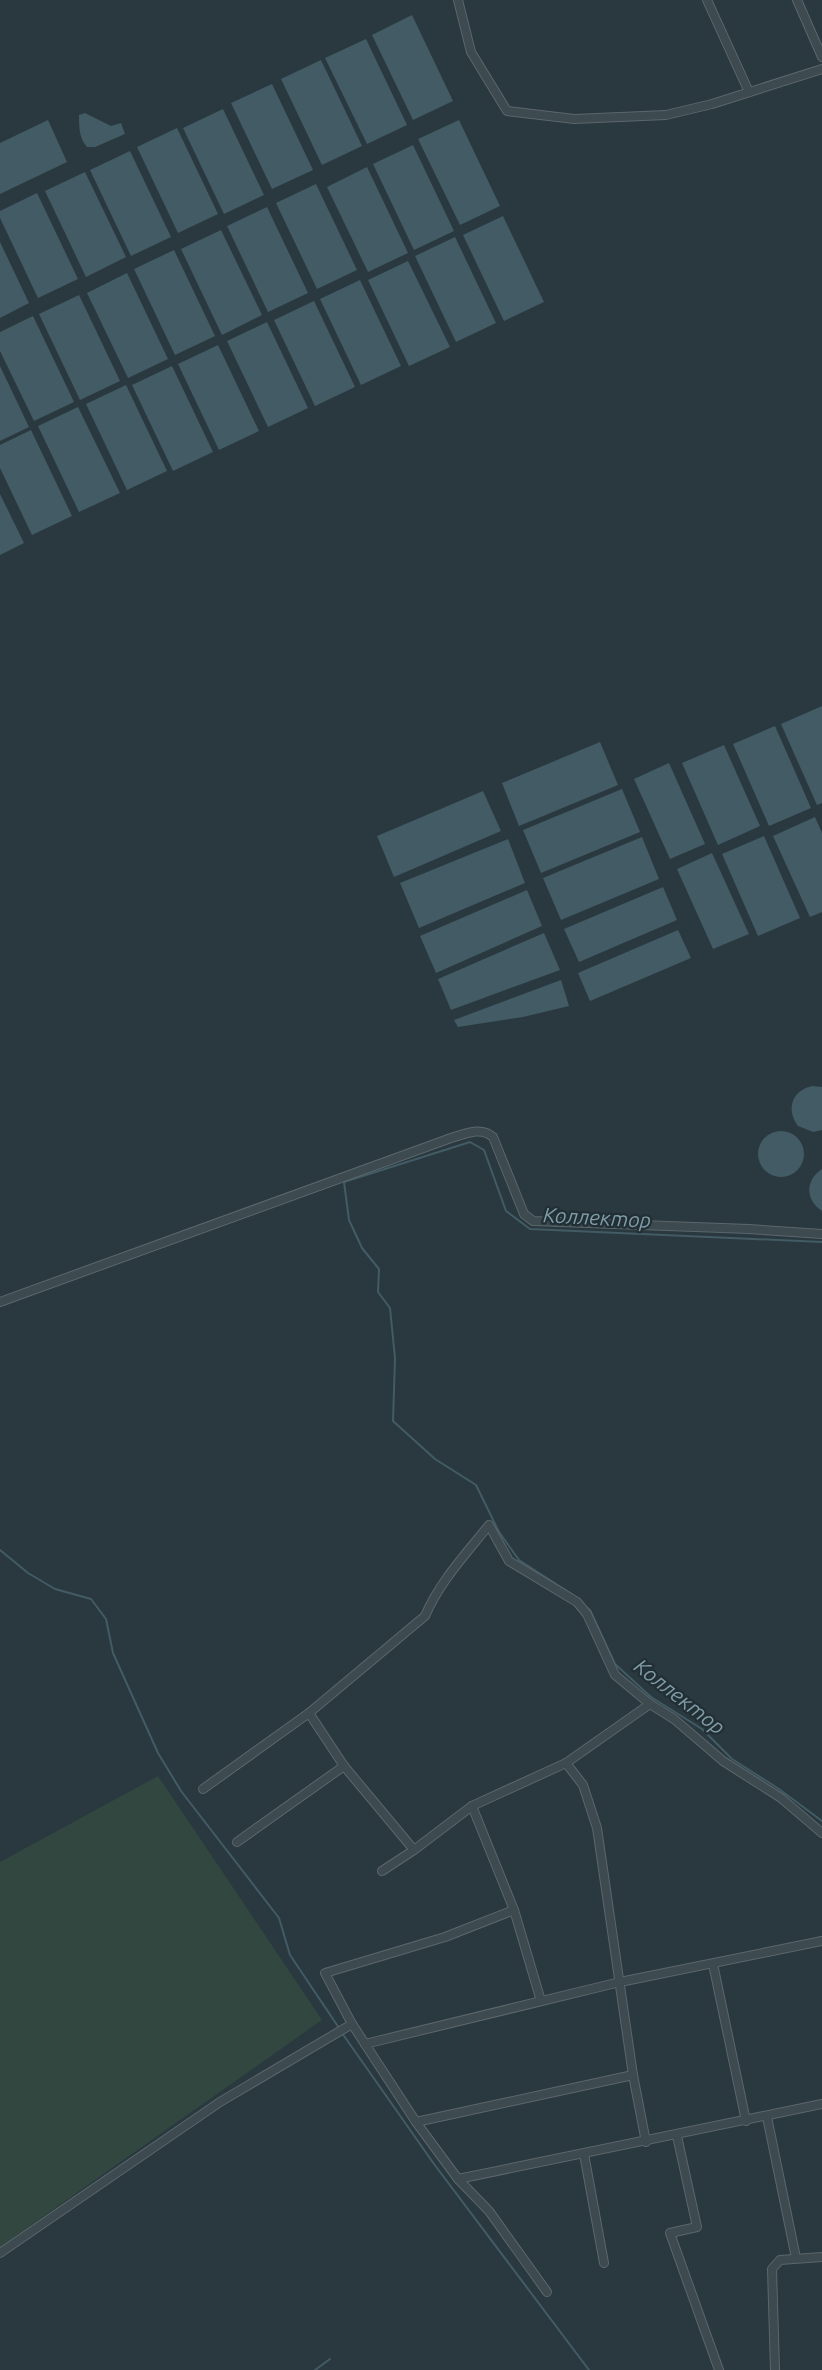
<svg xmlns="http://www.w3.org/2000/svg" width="822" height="2370" viewBox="0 0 822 2370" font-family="Ubuntu,sans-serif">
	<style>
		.green { fill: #324740 }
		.water { fill: #425b65 }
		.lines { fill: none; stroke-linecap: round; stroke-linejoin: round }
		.stream { stroke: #425b65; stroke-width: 2 }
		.street-casing { stroke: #5b676c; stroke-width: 10 }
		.street { stroke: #3d4a4f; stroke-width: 8 }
		.labels { text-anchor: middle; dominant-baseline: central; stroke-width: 4.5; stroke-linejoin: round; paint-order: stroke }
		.water-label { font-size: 21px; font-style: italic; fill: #7f9ca8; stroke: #222f34 }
	</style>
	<rect width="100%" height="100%" fill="#2a393f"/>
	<path class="green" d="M158 1776 322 2020 0 2247V1862Z"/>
	<g class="water">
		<path d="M412 15 453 101 413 120 372 35Z"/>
		<path d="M366 39 407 125 367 144 325 58Z"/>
		<path d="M321 60 362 146 322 165 281 79Z"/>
		<path d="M272 84 313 170 272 189 231 103Z"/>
		<path d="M223 109 264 195 224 214 183 128Z"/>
		<path d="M85 113 111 126 121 123 125 134 95 147H87C79 138 79 127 79 115Z"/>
		<path d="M48 120 67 162 0 194V143Z"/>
		<path d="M459 120 500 206 460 225 418 139Z"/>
		<path d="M177 128 218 214 178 233 137 147Z"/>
		<path d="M413 145 454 231 414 250 373 164Z"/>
		<path d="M130 151 171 237 131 256 90 170Z"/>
		<path d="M367 167 408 253 368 272 327 187Z"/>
		<path d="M85 172 126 257 86 277 45 191Z"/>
		<path d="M316 184 357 270 317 289 276 203Z"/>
		<path d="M37 193 78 279 38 298 0 218V211Z"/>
		<path d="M267 207 308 293 268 312 227 226Z"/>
		<path d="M503 216 544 302 504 321 463 235Z"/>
		<path d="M221 230 262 315 222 335 181 249Z"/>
		<path d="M455 237 496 323 456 342 415 256Z"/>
		<path d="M0 242 29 303 0 318Z"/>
		<path d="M174 250 215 336 175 355 134 269Z"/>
		<path d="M408 261 450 347 409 366 368 280Z"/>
		<path d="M127 273 168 359 128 378 87 293Z"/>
		<path d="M360 280 401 366 361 385 320 299Z"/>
		<path d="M79 295 120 381 80 400 39 314Z"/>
		<path d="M314 301 355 387 315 406 274 320Z"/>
		<path d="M33 316 74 402 34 421 0 351V332Z"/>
		<path d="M267 322 308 408 268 427 227 341Z"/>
		<path d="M218 345 259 431 219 450 178 364Z"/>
		<path d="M0 366 29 427 0 441Z"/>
		<path d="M172 366 213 452 173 471 132 385Z"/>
		<path d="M126 385 167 471 127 490 86 404Z"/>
		<path d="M78 407 120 493 79 512 38 426Z"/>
		<path d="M31 430 72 516 32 535 0 468V445Z"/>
		<path d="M0 494 24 543 0 555Z"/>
		<path d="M822 706V803L817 805 781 724Z"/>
		<path d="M775 726 811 808 769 826 733 744Z"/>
		<path d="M600 742 618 785 519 826 502 783Z"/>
		<path d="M724 745 760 826 718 845 682 763Z"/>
		<path d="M669 763 705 844 670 859 634 779Z"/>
		<path d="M622 789 640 832 541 873 523 830Z"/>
		<path d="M483 791 501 831 394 877 377 836Z"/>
		<path d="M815 817 822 833V912L810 917 773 836Z"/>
		<path d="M764 836 800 918 758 936 722 854Z"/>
		<path d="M642 837 659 879 561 920 543 878Z"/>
		<path d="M508 839 525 883 419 928 400 883Z"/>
		<path d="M712 853 749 934 713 949 677 869Z"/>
		<path d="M663 887 677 920 579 962 564 929Z"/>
		<path d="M527 890 542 926 436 973 420 936Z"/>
		<path d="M678 930 691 958 590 1001 578 973Z"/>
		<path d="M544 933 560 970 451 1010 438 979Z"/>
		<path d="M561 980 569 1006 523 1017 458 1027 454 1020Z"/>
		<path d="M812 1086 822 1087V1130L813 1132 798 1126C786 1110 791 1091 812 1086Z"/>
		<circle cx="781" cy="1154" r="23"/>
		<path d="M822 1169V1211C805 1200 805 1180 822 1169Z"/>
	</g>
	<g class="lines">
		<g class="stream">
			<path d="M0 1550 28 1573 55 1589 91 1599 106 1619 113 1653 158 1753 181 1791 279 1918 290 1955 339 2028"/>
			<path d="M573 1595 519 1560 499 1532 476 1485 435 1459 393 1421 395 1358 390 1308 378 1292 379 1269 362 1248 349 1220 344 1182 470 1142 484 1150 506 1211 530 1229 822 1242"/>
			<path d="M586 1607 590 1610 615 1664 651 1697 702 1729 732 1759 779 1789 822 1821"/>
			<path d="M342 2033 434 2164 589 2370"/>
			<path d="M315 2370 330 2359"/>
		</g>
		<defs>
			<g id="street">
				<path d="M458 0 471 52 507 111 574 119 666 115 712 104 822 69"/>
				<path d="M707 0 749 92"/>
				<path d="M797 0 822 57"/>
				<path d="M0 1302 451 1138C465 1134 481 1126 493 1137L524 1214 533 1221 749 1229 822 1234"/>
				<path d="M309 1713 344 1766 414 1850"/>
				<path d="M566 1763 583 1785 597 1828 633 2075 646 2142"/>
				<path d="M203 1789 309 1713 425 1616C440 1581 466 1554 489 1525L509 1561 577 1602 587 1614 615 1675 650 1704 674 1719 723 1761 781 1798 822 1833"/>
				<path d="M472 1806 514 1910 541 2001"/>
				<path d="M237 1842 344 1766"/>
				<path d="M382 1871 414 1850 472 1806 566 1763 650 1704"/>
				<path d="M514 1910 445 1937 325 1973 352 2024 416 2122 458 2179 489 2211 547 2292"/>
				<path d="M713 1964 746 2121"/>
				<path d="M365 2044 620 1982 822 1941"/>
				<path d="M767 2117 796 2258"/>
				<path d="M416 2122 633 2075"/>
				<path d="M677 2136 697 2227 670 2233 719 2370"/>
				<path d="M584 2154 604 2263"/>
				<path d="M458 2179 822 2104"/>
				<path d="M0 2253 220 2102 352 2024"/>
				<path d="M775 2370 772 2269 780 2260 822 2257"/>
			</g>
		</defs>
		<use href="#street" class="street-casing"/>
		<use href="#street" class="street"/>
	</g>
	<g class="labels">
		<g class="water-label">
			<text transform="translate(597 1217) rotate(3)">Коллектор</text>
			<text transform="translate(680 1696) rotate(38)">Коллектор</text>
		</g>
	</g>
</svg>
